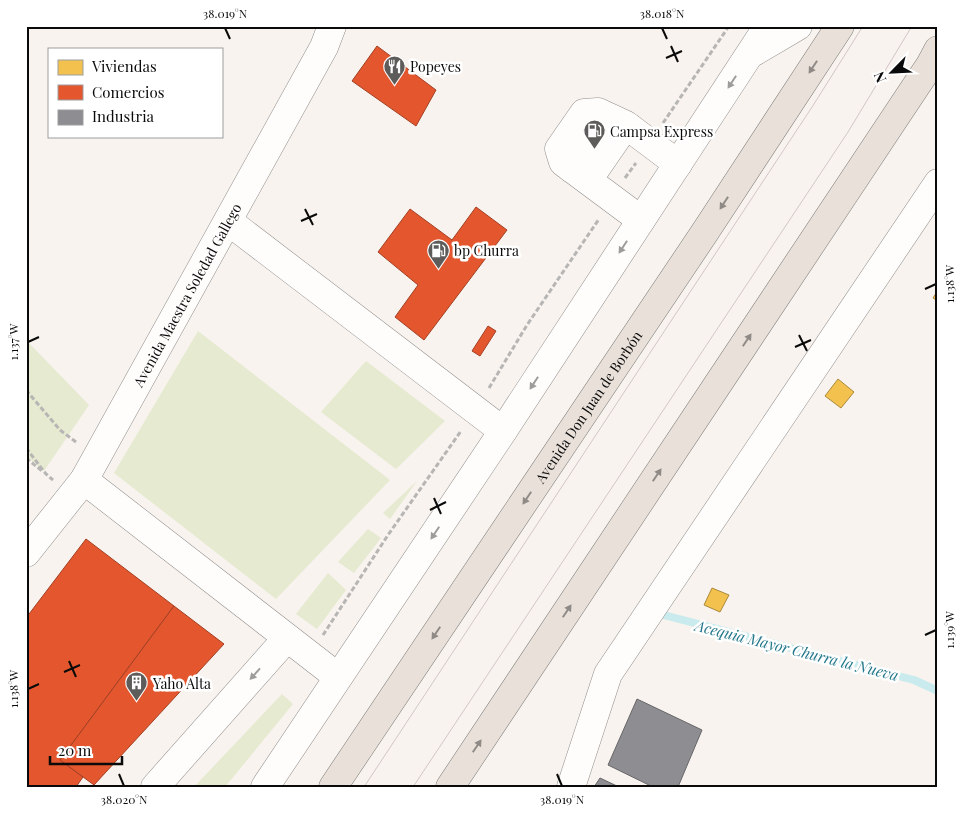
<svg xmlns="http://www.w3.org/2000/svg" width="964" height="813" viewBox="0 0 964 813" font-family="'Playfair Display',serif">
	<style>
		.green { fill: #e6ead0 }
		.homes { fill: #f2c14e; stroke: #ac8a3a }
		.shops { fill: #e4572e; stroke: #a34023 }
		.industry { fill: #8d8d92; stroke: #666669 }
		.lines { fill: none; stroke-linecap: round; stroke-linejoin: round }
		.stream { stroke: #c9ebed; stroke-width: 8 }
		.minor-casing { stroke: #918f8d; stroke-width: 29 }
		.major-casing { stroke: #7e7c7a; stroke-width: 29 }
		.path { stroke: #b7b6b5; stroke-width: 3; stroke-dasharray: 5 2.5; stroke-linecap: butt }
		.minor { stroke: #fefdfc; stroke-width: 28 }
		.major { stroke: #e8e0d9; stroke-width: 28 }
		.tram { stroke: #d3c5c9; stroke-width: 1 }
		.oneway { fill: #8f8a86 }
		.oneway2 { fill: #9c9c9b }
		.ticks { fill: none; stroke: #0a0a0a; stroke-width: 2 }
		.labels { text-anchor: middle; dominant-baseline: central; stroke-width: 5; stroke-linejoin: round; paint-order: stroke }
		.poi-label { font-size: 14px; fill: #0a0a0a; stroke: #fff; text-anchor: start }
		.street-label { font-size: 14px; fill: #0a0a0a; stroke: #fff }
		.water-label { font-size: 15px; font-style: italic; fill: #24788b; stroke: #fff }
		.neatline { fill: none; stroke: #0a0a0a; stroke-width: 2 }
		.ticks-label { font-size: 12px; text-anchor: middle; fill: #0a0a0a }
	</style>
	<rect width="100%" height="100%" fill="#f8f3ee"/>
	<g class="green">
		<path d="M198 331 390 480 276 599 114 473Z"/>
		<path d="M26 340 89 405 44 471 26 456Z"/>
		<path d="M366 361 445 421 396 469 321 412Z"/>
		<path d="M417 481 390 519 383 513Z"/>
		<path d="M368 529 381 538 354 573 338 562Z"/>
		<path d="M328 573 346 590 317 629 296 614Z"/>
		<path d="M282 694 293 704 225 787H194Z"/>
	</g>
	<g class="homes">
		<path d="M938 290V301L933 298Z"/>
		<path d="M838 379 854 392 841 408 825 396Z"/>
		<path d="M712 588 729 595 720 612 704 605Z"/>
	</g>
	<g class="shops">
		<path d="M377 46 436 90 416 126 352 81Z"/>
		<path d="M476 207 507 230 424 340 395 317 418 285 378 252 410 209 452 240Z"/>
		<path d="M488 326 496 331 480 356 472 351Z"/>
		<path d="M86 539 174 606 60 760 83 777 76 787H26V618Z"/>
		<path d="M174 606 224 644 94 785 60 760Z"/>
	</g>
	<g class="industry">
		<path d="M637 699 702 730 678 787H653L608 765Z"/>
		<path d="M600 778 619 787H594Z"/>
	</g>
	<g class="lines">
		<path class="stream" d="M656 613 914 680 938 691"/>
		<defs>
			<g id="minor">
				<path d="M754 52 798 26"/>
				<path d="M572 169 601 126 612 119"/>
				<path d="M588 180 619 135 630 128"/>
				<path d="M641 220 563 162 559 149 584 113 598 112 626 125 678 164"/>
				<path d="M228 221 503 431"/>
				<path d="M84 480 338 677"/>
				<path id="s1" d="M26 553 84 480 324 47 332 26"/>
				<path d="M155 787 287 638"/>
				<path d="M265 787 503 431 768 26"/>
				<path d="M571 787 608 674 938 183"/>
			</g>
			<g id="major">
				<path id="s2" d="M333 787 705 232 840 26"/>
				<path d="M450 787 930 65 938 50"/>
			</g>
		</defs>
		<use href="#minor" class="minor-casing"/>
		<use href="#major" class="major-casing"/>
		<g class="path">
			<path d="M663 123 729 26"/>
			<path d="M625 178 636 163"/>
			<path d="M489 388 527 325 599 219"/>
			<path d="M26 390 60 430 76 442"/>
			<path d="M26 448 46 474 53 480"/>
			<path d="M26 458 42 471"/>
			<path d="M323 635 388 535 461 431"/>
		</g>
		<use href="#minor" class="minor"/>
		<use href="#major" class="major"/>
		<g class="tram">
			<path d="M364 787 814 104 863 26"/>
			<path d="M413 787 848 132 912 26"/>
		</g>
	</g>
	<defs><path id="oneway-solid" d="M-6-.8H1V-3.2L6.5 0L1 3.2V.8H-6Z" transform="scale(1.25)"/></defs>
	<g class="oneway">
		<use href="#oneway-solid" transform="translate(813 67) rotate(123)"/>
		<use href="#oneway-solid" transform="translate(724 203) rotate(123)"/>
		<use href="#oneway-solid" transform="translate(747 340) rotate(-56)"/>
		<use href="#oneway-solid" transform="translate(657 475) rotate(-56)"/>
		<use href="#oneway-solid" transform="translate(527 498) rotate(124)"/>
		<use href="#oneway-solid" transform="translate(567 611) rotate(-56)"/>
		<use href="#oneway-solid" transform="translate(436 633) rotate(124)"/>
		<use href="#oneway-solid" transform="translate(477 746) rotate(-56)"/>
	</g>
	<g class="oneway2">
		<use href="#oneway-solid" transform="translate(732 82) rotate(123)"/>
		<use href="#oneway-solid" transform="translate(623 247) rotate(123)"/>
		<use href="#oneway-solid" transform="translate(534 383) rotate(123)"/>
		<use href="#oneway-solid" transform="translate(435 533) rotate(124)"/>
		<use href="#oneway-solid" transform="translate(255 674) rotate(132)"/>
	</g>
	<path class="ticks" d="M225 28 230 39M662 28 667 39M671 46 678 62M666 58 682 51M305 209 313 225M301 221 317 214M925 289 936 284M799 335 807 351M28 342 39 337M795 347 811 340M434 498 441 514M430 510 446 502M925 635 936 630M69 661 76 677M64 672 80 665M28 689 39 684M119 774 124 786M557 774 562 786"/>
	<defs>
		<symbol id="restaurant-pin" viewBox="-11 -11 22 30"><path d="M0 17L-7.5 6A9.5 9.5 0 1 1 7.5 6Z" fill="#5d5c5a" stroke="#fff"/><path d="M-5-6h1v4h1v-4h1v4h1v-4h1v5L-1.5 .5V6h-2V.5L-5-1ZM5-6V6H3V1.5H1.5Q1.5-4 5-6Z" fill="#fff"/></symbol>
		<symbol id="fuel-pin" viewBox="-11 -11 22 30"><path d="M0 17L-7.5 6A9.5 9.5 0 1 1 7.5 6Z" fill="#5d5c5a" stroke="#fff"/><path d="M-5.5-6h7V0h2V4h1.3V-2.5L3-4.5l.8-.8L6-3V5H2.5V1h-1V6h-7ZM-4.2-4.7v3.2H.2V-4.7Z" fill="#fff"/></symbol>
		<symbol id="building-pin" viewBox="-11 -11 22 30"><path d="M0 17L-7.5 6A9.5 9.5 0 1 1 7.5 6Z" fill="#5d5c5a" stroke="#fff"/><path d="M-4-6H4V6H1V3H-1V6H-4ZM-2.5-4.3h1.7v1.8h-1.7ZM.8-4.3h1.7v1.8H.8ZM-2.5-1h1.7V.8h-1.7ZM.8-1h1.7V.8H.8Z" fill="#fff"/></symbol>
	</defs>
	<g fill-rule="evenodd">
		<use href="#restaurant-pin" x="382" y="54" width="25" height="34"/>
		<use href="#fuel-pin" x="582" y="118" width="25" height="34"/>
		<use href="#fuel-pin" x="426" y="238" width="25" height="34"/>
		<use href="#building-pin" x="124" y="670" width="25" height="34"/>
	</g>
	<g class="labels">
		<g class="poi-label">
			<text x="410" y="66">Popeyes</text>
			<text x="610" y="131">Campsa Express</text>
			<text x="454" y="250">bp Churra</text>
			<text x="153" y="683">Yaho Alta</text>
		</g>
		<g class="street-label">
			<text stroke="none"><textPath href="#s1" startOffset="305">Avenida Maestra Soledad Gallego</textPath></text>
			<text stroke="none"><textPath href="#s2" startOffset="458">Avenida Don Juan de Borbón</textPath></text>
		</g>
		<g class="water-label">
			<text transform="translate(797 650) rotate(14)">Acequia Mayor Churra la Nueva</text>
		</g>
	</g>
	<rect width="964" height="813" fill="none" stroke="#ffffff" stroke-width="55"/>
	<rect x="48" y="48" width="175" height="90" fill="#ffffff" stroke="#9d9d9d"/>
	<rect x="58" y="60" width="25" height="15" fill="#f2c14e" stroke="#9d9d9d"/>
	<text x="92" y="72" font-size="15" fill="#0a0a0a">Viviendas</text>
	<rect x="58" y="85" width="25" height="15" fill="#e4572e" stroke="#9d9d9d"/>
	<text x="92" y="98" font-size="15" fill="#0a0a0a">Comercios</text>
	<rect x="58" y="110" width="25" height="15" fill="#8d8d92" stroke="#9d9d9d"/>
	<text x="92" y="122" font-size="15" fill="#0a0a0a">Industria</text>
	<g transform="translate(892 72) rotate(246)" stroke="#ffffff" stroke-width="4" paint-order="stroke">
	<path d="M0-4L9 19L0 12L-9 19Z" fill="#0a0a0a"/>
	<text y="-8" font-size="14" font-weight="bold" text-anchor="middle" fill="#0a0a0a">N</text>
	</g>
	<path d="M50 756v8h72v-8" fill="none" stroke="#0a0a0a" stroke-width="2.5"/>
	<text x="58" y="756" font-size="15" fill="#0a0a0a" stroke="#ffffff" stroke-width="4" paint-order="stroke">20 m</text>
	<rect x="28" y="28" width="908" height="758" class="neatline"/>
	<g class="ticks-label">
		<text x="225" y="18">38.019°N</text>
		<text x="662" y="18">38.018°N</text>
		<text transform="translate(950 284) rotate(-90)" y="4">1.138°W</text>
		<text transform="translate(14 342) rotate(-90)" y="4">1.137°W</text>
		<text transform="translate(950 630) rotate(-90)" y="4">1.139°W</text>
		<text transform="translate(14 689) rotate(-90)" y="4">1.138°W</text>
		<text x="124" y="804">38.020°N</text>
		<text x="562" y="804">38.019°N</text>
	</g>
</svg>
